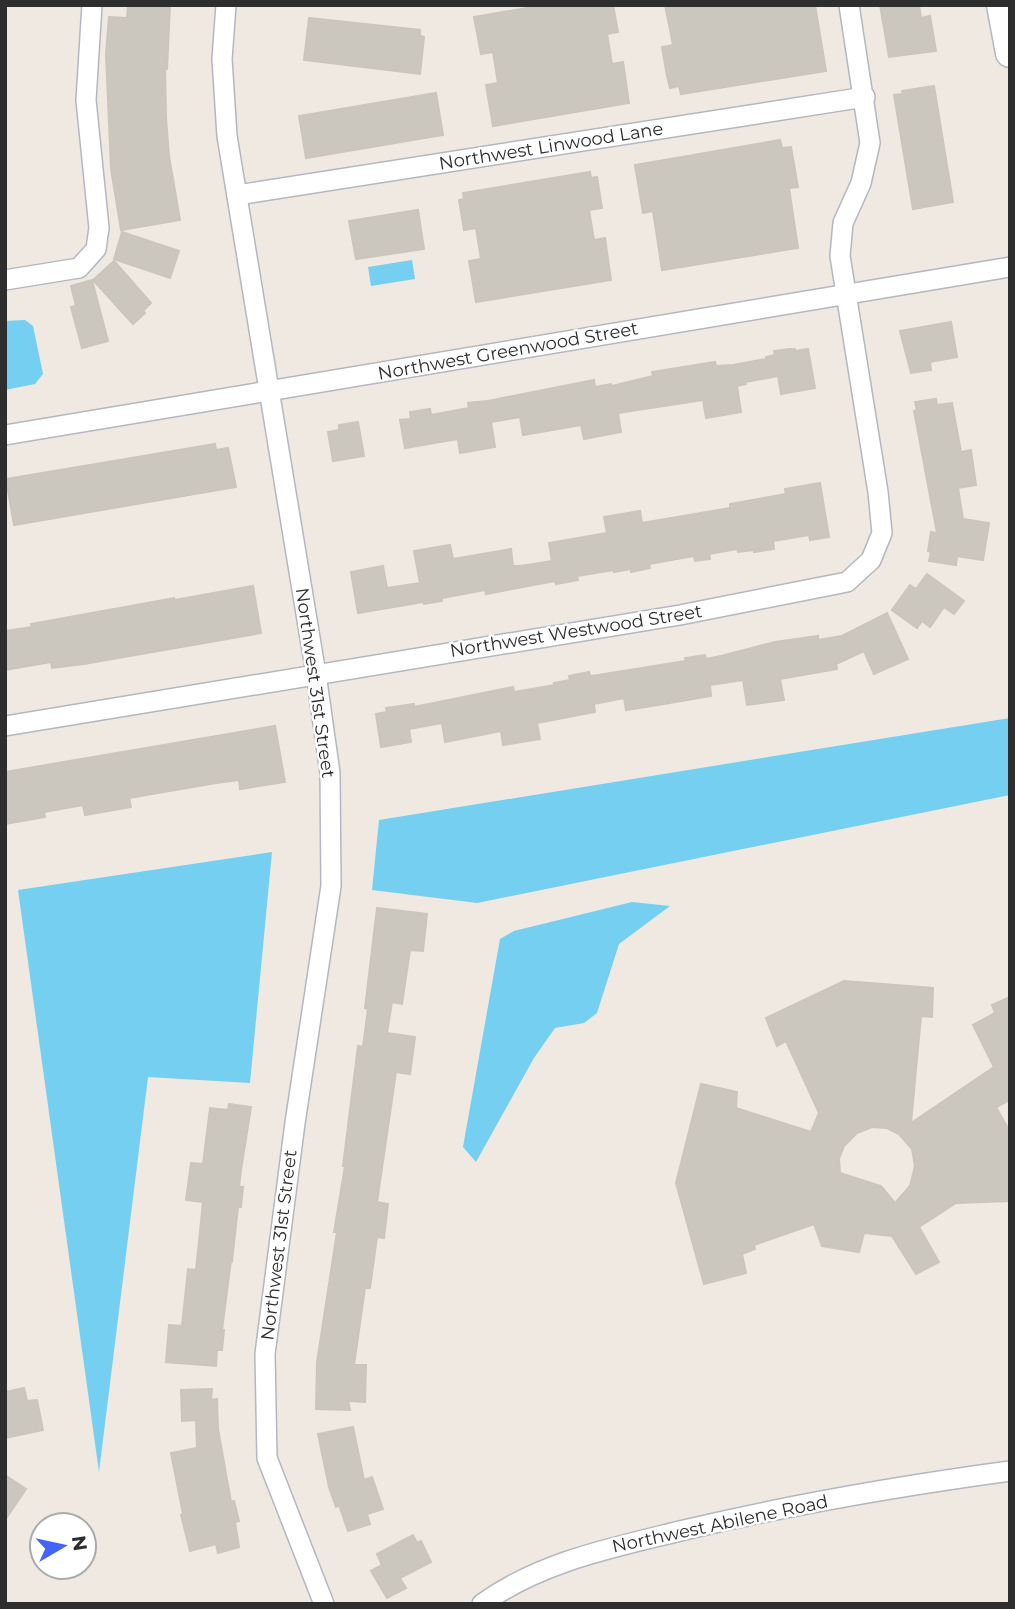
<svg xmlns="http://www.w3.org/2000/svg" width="1015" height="1609" viewBox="0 0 1015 1609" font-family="Montserrat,sans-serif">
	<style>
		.water { fill: #75cff0 }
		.building { fill: #cbc7bf; stroke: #cbc5ba; stroke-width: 2; fill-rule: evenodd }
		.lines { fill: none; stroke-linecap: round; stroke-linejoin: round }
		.street-casing { stroke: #b4b7c1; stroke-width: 22 }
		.secondary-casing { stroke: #b4b7c1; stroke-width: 31 }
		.street { stroke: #fff; stroke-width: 19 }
		.secondary { stroke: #fff; stroke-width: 28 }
		.labels { text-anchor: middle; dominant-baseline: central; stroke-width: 5; stroke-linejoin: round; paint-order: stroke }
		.street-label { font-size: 18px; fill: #2e2e2e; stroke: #fff }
	</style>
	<rect width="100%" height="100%" fill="#efe9e1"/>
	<g class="water">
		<path d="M412 260 415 279 371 286 368 267Z"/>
		<path d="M25 320 33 326 43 374 35 384 5 390V321Z"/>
		<path d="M1010 718V795L477 903 372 890 379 820Z"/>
		<path d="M272 852 250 1083 148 1077 99 1472 18 890Z"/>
		<path d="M632 902 670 906 619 944 597 1013 584 1023 555 1028 534 1058 476 1162 463 1147 500 939 514 931Z"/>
	</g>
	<g class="building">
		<path d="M128 5H170L167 69H165L166 118 169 156 180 220 121 230 111 169 106 54 109 17 127 18Z"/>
		<path d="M544 5H613L618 32 607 34 612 64 623 62 629 103 493 126 486 85 498 83 493 52 481 54 474 17Z"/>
		<path d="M665 5H815L826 71 681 94 679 86 670 88 667 76 662 47 673 45Z"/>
		<path d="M880 5H919L921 18 930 16 936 51 889 57Z"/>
		<path d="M309 18 420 30V36L424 37 420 74 304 60Z"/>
		<path d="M934 86 953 202 913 209 894 95 903 94 902 91Z"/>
		<path d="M436 93 443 135 306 158 299 116Z"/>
		<path d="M780 140 782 148 791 147 798 187 789 188 798 248 662 270 653 211 643 213 635 165Z"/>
		<path d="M590 172 591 178 597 177 602 208 589 210 594 240 605 238 611 280 476 302 469 261 481 259 476 228 464 230 459 200 464 199 463 193Z"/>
		<path d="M418 210 424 249 356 259 349 221Z"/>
		<path d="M122 232 179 251 170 278 114 259Z"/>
		<path d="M114 261 151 303 143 311 145 313 133 324 93 280Z"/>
		<path d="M92 280 108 341 82 348 71 307 76 306 71 286Z"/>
		<path d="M951 322 957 357 930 362 931 370 911 373 900 331Z"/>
		<path d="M789 349H795V351L808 349 815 388 781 394 778 376 745 382 746 384 737 386 741 412 706 418 703 400 618 413 621 432 584 439 581 425 523 435 520 417 491 422 495 447 460 453 458 439 405 448 400 420 411 419 410 412 430 409 431 415 469 408 468 403 488 401 594 380 595 387 611 384 612 386 653 376 652 372 715 362 716 366 733 365 766 359V357L775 355 774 351Z"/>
		<path d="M936 399 937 405 952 403 961 452 971 450 976 485 958 488 963 519 989 523 983 560 957 556 956 565 929 561 931 552 928 551 931 532 937 533 914 411 917 410 915 402Z"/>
		<path d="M358 422 364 456 333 461 328 432 339 430V425Z"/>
		<path d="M215 444 216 450 228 448 236 487 14 525 6 479Z"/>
		<path d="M820 483 829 537 810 540 809 535 773 541 774 549 754 552V550L738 552 737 549 709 554 710 559 695 561 694 556 649 564 650 568 631 572V569L614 572V570L577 576 578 580 556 584 555 581 486 594 485 590 442 598V601L424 604 423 602 358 613 351 572 383 566 387 588 420 583 414 551 450 545 453 559 511 549 513 566H521L552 561 549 543 607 533 604 517 640 511 642 523 730 508V504L786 494 785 489Z"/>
		<path d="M927 574 964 601 954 614 944 607 930 627 922 621 917 628 892 610 910 585 916 589Z"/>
		<path d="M253 586 261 633 84 664 52 668 51 662 5 670V631L32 627 31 624 174 598 175 600Z"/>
		<path d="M887 613 908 659 874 674 864 651 836 664 837 669 780 679 784 700 747 705 743 680 710 685 711 696 658 705 626 710 624 698 594 704 595 712 537 723 540 739 503 745 501 731 445 742 442 723 409 729 411 742 381 747 376 714 387 712 386 708 414 704V707L513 687 514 692 555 685 554 683 570 680 569 676 589 672 590 676 598 675 673 663 686 661 685 658 705 655 706 659 721 656 775 642 818 636V640L842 636Z"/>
		<path d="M275 726 285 782 240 789 239 780 216 783 129 798 131 807 85 815 83 805 44 812 45 817 5 824V772Z"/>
		<path d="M377 908 427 914 423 951 410 950 402 1004 392 1002 387 1033 415 1037 410 1074 396 1072 377 1202 388 1204 384 1238 377 1237 370 1288H365L354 1365H366L365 1402 348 1401 350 1410 316 1409 317 1362 337 1232H334L345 1166H343L358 1046 363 1047 368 1009 365 1008Z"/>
		<path d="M844 981 933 988 932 1017 921 1016 911 1123 994 1067 973 1025 995 1013 992 1005 1010 997V1100L996 1107 1010 1132V1201L956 1203 919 1227 939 1262 916 1274 892 1236 864 1233 859 1252 822 1246 814 1224 754 1245 755 1249 742 1254 746 1273 704 1284 676 1183 701 1084 737 1092 736 1108 811 1132 819 1113 786 1041 777 1046 766 1018ZM872 1127 887 1128 899 1134 912 1149 915 1166 910 1186 895 1203 881 1186 840 1173 839 1159 844 1146 857 1133Z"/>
		<path d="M229 1104 251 1107 241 1170 239 1187H243L241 1207H238L232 1261 231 1260 222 1330H224L222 1350H217L216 1366 166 1362 169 1325 182 1326 188 1269 196 1270 203 1202 186 1200 191 1163 203 1164 210 1108 228 1110Z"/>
		<path d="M24 1388 27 1401 37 1400 43 1430 5 1438V1392Z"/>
		<path d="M212 1389 211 1400 217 1399 218 1429 231 1502 234 1501 239 1521 235 1522 239 1547 218 1553 216 1544 190 1551 181 1515 183 1514 171 1453 197 1448 196 1420 182 1421 181 1390Z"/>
		<path d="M353 1427 364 1480 372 1477 383 1509 367 1514 370 1524 348 1531 339 1505 336 1507 329 1487 318 1434Z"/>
		<path d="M5 1475 26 1489 5 1520Z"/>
		<path d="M413 1535 417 1543 421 1541 431 1562 400 1578 406 1588 387 1598 371 1571 382 1565 377 1554Z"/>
	</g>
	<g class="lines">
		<defs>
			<g id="street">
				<path d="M226 5 222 59 227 136 316 674 330 773 331 886 295 1123 265 1354 267 1458 324 1604"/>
				<path d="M237 195 865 97"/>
				<path d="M5 280 79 268 96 249 99 228 86 100 92 5"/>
				<path d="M5 435 1010 267"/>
				<path d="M5 726 680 615 847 582 871 560 882 533 878 492 840 256 843 223 861 183 870 143 849 5"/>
				<path d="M482 1604C540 1562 611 1548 680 1531 789 1505 899 1486 1010 1471"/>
			</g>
			<path id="secondary" d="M1001 5 1010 53"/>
		</defs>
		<use href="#street" class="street-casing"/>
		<use href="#secondary" class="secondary-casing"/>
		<use href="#street" class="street"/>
		<use href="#secondary" class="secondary"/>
	</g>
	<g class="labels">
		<g class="street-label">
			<text transform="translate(551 146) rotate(-9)">Northwest Linwood Lane</text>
			<text transform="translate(508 351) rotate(-10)">Northwest Greenwood Street</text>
			<text transform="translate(576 631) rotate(-9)">Northwest Westwood Street</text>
			<text transform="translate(315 683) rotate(82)">Northwest 31st Street</text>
			<text transform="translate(279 1245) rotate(-83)">Northwest 31st Street</text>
			<text transform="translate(720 1524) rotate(-12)">Northwest Abilene Road</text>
		</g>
	</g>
	<rect width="1015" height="1609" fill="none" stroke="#2e2e2e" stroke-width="14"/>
	<g transform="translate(63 1546) rotate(81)"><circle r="33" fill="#ffffff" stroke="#ababab" stroke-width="2"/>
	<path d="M0-5L12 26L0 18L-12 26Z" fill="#4264fb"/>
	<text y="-10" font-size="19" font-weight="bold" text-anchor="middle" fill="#2e2e2e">N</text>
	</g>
</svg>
